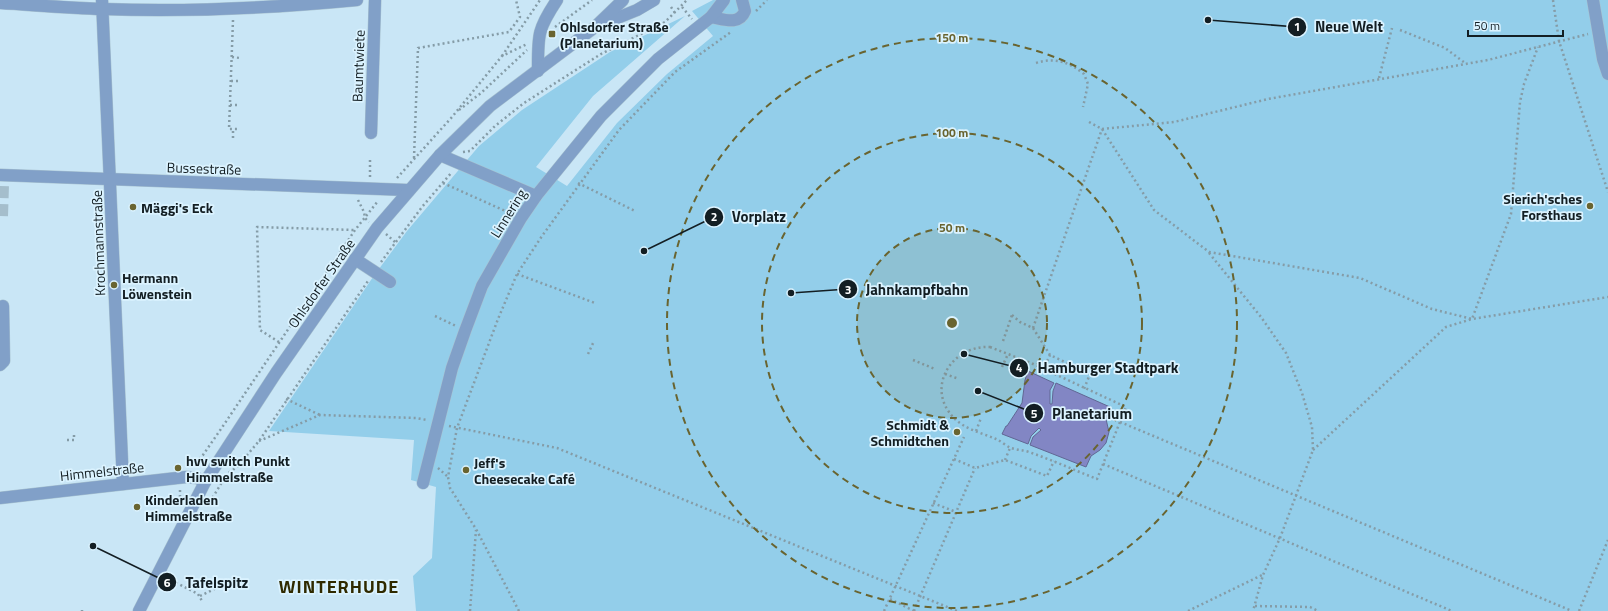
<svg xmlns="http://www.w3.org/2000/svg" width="1608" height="611" viewBox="0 0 1608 611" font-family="'Titillium Web',sans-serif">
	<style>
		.green { fill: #93ceea }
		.water { fill: #8286c4; stroke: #616794 }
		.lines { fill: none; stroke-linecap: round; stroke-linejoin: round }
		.minor-tunnel { stroke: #a5becc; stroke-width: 12; stroke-dasharray: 12 6; stroke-linecap: butt }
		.minor-casing { stroke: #a8c2d0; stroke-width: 13 }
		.path { stroke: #859ca7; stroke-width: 2.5; stroke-dasharray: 2 3; stroke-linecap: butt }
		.minor { stroke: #81a0c8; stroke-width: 12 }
		.ring { fill: none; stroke: #696430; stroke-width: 2; stroke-dasharray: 7 5 }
		.poi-dot { fill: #696430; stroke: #dbf3ff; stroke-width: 1.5 }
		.labels { text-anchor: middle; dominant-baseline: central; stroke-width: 3.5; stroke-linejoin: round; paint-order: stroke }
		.poi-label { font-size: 14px; font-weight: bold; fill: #131e23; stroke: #dbf3ff; text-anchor: start }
		.street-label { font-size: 14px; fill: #131e23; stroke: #dbf3ff }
		.district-label { font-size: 18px; font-weight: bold; letter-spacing: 1px; fill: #2f2a00; stroke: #dbf3ff }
		.centre { fill: #696430; stroke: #dbf3ff; stroke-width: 2 }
		.ring-label { font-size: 12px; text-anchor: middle; font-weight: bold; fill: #696430; stroke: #dbf3ff; stroke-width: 3.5; stroke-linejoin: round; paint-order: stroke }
		.leader { fill: none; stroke: #131e23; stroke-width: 1.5 }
		.callout-dot { fill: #131e23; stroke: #dbf3ff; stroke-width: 1.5 }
		.mark-label { font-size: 12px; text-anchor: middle; font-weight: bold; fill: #fff }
		.callout-label { font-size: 15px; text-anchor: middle; font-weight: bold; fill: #131e23; stroke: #dbf3ff; stroke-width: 3.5; stroke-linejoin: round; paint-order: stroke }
	</style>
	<rect width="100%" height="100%" fill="#c9e6f6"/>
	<path class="green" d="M713 0H1608V611H416L413 576 432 558 436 487 411 480 414 440 269 431 373 277 407 231 479 146 522 110 610 52 685 16 593 96 536 167 567 186 617 123 667 74 713 36 692 11Z"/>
	<path class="water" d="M1028 371 1054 383 1050 390V404H1052L1053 391 1056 383 1110 407 1106 419 1109 432 1106 443 1100 450 1091 456 1086 467 1030 445 1033 437 1041 430 1039 428 1031 436 1028 444 1002 434 1006 426H1007L1022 403 1025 380Z"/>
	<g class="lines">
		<path class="minor-tunnel" d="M2 216 3 185"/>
		<defs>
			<g id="minor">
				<path d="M102 0 123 484"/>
				<path d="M1593 0 1603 59 1608 74"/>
				<path d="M0 3C34 5 69 8 103 9 188 12 273 8 357 0"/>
				<path d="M711 17C723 19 739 26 745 11L742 0"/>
				<path d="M600 25 637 10 654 0"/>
				<path d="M538 71C538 35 537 30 557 0"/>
				<path d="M371 133 375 0"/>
				<path d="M440 155 536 196"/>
				<path d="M0 175 407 190"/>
				<path d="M355 259 390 282"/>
				<path d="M0 365 4 361 3 306"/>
				<path d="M423 483 452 368 465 331 482 286 521 218 536 196 601 116 658 59 711 17 724 0"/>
				<path d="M0 498 186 477 197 478 205 482"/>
				<path d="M139 611 205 482 276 373 377 228 440 155 490 106 595 27 623 0"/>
			</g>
		</defs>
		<use href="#minor" class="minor-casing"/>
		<g class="path">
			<path d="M1553 0 1559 41 1608 192"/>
			<path d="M671 7 675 13"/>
			<path d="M682 7 692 19"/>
			<path d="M756 11 767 0"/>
			<path d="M233 20 229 129H237"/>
			<path d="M555 27 592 0"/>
			<path d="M1400 30 1445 48 1465 63"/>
			<path d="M502 56 540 0"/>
			<path d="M232 57 240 58"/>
			<path d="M1036 63C1055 57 1069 62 1084 74L1088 84 1083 107"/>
			<path d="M1379 78 1392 28"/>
			<path d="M231 81H239"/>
			<path d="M230 105H238"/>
			<path d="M459 110 481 93 527 50"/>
			<path d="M1089 122 1102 129 1154 210 1209 252 1360 278 1432 309 1472 319 1608 297"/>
			<path d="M1102 129 1174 122 1268 99 1488 60 1588 34"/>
			<path d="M233 138V129"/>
			<path d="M463 152 470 151 495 126 524 103 601 54 665 22 687 0"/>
			<path d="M414 158 418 48 509 32 520 17 516 0"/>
			<path d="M370 177V159"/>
			<path d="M397 178 452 117 502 56 527 44"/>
			<path d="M443 183 512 214"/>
			<path d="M578 183 635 211"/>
			<path d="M358 200 364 212 365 218 369 222"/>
			<path d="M386 234 395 242"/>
			<path d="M1209 253 1261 317 1286 353 1302 393 1312 427 1313 450 1280 538 1263 575 1253 611"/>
			<path d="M381 262 422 207 452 172"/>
			<path d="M517 274 595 303"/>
			<path d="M1012 315 1020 322 1033 328 1050 355 1090 374 1084 389"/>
			<path d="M435 316 456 326"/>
			<path d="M1033 328 1102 129"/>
			<path d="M1003 341 1012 315"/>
			<path d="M279 342 260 330 257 227 355 230"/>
			<path d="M990 347 1031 363 1126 407 1097 479C1074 470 1052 460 1029 452 1023 450 1017 450 1011 448 1006 446 1001 441 996 439 982 433 965 429 955 419 924 389 951 345 990 347Z"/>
			<path d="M588 354 594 341"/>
			<path d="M913 360 935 369"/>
			<path d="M1002 367 1008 354"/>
			<path d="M1043 370 1050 355"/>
			<path d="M945 374 959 379"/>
			<path d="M286 399 320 415"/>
			<path d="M1120 422 1572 611"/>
			<path d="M449 426 557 448 957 611"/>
			<path d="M976 431 981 418"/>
			<path d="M67 440H74V432"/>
			<path d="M259 441 320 415 416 418 427 420"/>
			<path d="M1313 450 1446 327 1472 319 1511 214 1520 102 1524 84 1538 47"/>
			<path d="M954 459 975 468 1005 460 1047 476 1054 461"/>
			<path d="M1005 460 1010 448"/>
			<path d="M1103 464 1452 611"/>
			<path d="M192 466 203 455 223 426 355 230 378 201"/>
			<path d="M438 468 448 477"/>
			<path d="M180 490V505"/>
			<path d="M210 502 227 474 237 467 259 441 368 281"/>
			<path d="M933 503 956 512"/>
			<path d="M167 578 198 594 202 601"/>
			<path d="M200 596 235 579 238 584"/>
			<path d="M890 599 914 611"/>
			<path d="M1255 606 1310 607 1318 611"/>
			<path d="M82 610V611"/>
			<path d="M470 611 476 530"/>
			<path d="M519 611 476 529 450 488 448 477 457 428 498 319 517 274 542 236 619 130 675 72 731 32"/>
			<path d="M884 611 964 437"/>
			<path d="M914 611 975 468"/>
			<path d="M1188 611 1262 575"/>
			<path d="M1579 611 1608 540"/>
		</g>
		<use href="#minor" class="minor"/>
	</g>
	<circle cx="952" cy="323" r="95" fill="#696430" fill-opacity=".12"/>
	<g class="ring">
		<circle cx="952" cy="323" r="95"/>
		<circle cx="952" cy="323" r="190"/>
		<circle cx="952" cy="323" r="285"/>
	</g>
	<g class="poi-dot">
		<rect x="548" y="30" width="8" height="8" rx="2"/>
		<circle cx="1590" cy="206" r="4"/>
		<circle cx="133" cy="207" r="4"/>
		<circle cx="114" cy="285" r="4"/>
		<circle cx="957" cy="432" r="4"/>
		<circle cx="178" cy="468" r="4"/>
		<circle cx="466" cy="470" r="4"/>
		<circle cx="137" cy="507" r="4"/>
	</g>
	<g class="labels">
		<g class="poi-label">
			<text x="560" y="26">Ohlsdorfer Straße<tspan x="560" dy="16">(Planetarium)</tspan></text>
			<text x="1582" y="198" text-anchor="end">Sierich'sches<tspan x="1582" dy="16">Forsthaus</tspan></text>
			<text x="141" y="207">Mäggi's Eck</text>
			<text x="122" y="277">Hermann<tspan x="122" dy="16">Löwenstein</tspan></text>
			<text x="949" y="424" text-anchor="end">Schmidt &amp;<tspan x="949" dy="16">Schmidtchen</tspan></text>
			<text x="186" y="460">hvv switch Punkt<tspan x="186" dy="16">Himmelstraße</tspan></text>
			<text x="474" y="462">Jeff's<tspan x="474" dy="16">Cheesecake Café</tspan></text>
			<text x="145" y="499">Kinderladen<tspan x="145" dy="16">Himmelstraße</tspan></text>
		</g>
		<g class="street-label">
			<text transform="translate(358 66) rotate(-88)">Baumtwiete</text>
			<text transform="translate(204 168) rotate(2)">Bussestraße</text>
			<text transform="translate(508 213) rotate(-58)">Linnering</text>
			<text transform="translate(98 243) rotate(-92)">Krochmannstraße</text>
			<text transform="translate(321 283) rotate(-55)">Ohlsdorfer Straße</text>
			<text transform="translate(102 471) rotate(-6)">Himmelstraße</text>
		</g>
		<g class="district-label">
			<text x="339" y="586">WINTERHUDE</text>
		</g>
	</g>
	<circle cx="952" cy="323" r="6" class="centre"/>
	<g class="ring-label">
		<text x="952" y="42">150 m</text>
		<text x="952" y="137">100 m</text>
		<text x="952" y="232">50 m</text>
	</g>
	<path class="leader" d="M1208 20L1297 27M644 251L714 217M791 293L848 289M964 354L1019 368M978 391L1034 413M93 546L167 582"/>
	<g class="callout-dot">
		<circle cx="1208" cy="20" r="4"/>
		<circle cx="644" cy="251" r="4"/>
		<circle cx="791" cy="293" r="4"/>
		<circle cx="964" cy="354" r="4"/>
		<circle cx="978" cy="391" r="4"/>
		<circle cx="93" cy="546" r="4"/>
		<circle cx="1297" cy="27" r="10"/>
		<circle cx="714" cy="217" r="10"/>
		<circle cx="848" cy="289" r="10"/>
		<circle cx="1019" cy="368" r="10"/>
		<circle cx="1034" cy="413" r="10"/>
		<circle cx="167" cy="582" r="10"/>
	</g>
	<g class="mark-label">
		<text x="1297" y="31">1</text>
		<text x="714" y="221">2</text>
		<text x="848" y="294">3</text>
		<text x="1019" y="372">4</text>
		<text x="1034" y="418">5</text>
		<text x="167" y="587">6</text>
	</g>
	<g class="callout-label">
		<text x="1349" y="32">Neue Welt</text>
		<text x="759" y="222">Vorplatz</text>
		<text x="917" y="295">Jahnkampfbahn</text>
		<text x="1108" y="373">Hamburger Stadtpark</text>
		<text x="1092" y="419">Planetarium</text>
		<text x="217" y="588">Tafelspitz</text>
	</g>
	<path d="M1468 30v6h95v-6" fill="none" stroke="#131e23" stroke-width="2"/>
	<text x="1474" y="30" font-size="12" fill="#131e23" stroke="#dbf3ff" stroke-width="3" paint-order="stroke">50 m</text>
</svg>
